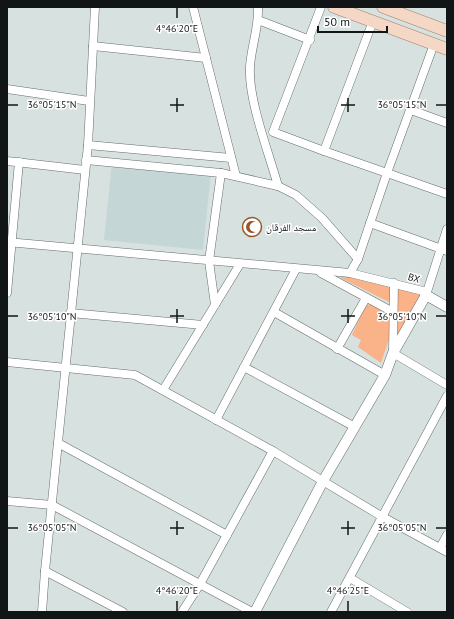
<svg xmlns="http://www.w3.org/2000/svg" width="454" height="619" viewBox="0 0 454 619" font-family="'PT Sans','Noto Naskh Arabic',sans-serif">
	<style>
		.built { fill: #c4d6d5 }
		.green { fill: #fab388 }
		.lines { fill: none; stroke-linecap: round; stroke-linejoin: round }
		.minor-casing { stroke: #656e6d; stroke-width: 9 }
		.tertiary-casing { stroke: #656e6d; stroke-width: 11 }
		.primary-casing { stroke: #a1826e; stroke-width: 13 }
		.minor { stroke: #fff; stroke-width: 8 }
		.tertiary { stroke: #fff; stroke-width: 10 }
		.primary { stroke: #f5d7c5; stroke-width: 12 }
		.ticks { fill: none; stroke: #121515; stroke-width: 1.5 }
		.labels { text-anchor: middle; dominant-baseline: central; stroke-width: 3; stroke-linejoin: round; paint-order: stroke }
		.poi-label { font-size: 10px; fill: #121515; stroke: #fff; text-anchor: start }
		.street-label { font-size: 10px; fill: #121515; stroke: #fff }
		.ticks-label { font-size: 10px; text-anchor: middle; fill: #121515; stroke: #fff; stroke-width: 3; stroke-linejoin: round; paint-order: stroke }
	</style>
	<rect width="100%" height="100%" fill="#d7e1e0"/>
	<path class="built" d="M112 162 211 172 203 250 104 240Z"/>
	<g class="green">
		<path d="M342 276 392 283 391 301 389 302 341 278Z"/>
		<path d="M398 288 423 295 396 337Z"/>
		<path d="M370 304 389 313V339L381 363 358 347 361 340 352 335 365 306Z"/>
	</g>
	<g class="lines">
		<defs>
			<g id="minor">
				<path d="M95 7 88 145 45 571 123 612"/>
				<path d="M193 7 236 176"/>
				<path d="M258 7C259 28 251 47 250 67 248 100 269 153 278 186"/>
				<path d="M321 7 273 132 324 151"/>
				<path d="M258 20 310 40"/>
				<path d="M434 44 387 173 447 194"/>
				<path d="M93 46 206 58"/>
				<path d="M7 89 89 101"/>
				<path d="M411 110 447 123"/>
				<path d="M88 145 231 158"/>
				<path d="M86 160 221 173 278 186 296 195 322 218 358 259"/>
				<path d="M7 161 85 170"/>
				<path d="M370 223 447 251"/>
				<path d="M7 242 350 273 423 291 426 295"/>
				<path d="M321 273 393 312"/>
				<path d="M350 273 358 259 387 173 324 151 373 21"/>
				<path d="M394 283 393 353 447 385"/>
				<path d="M7 293 19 162"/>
				<path d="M426 295 447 229"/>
				<path d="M215 305 209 261 221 173"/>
				<path d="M274 312 385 375"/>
				<path d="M70 313 203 325"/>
				<path d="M337 349 366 298"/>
				<path d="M7 362 135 375 273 451 381 516 447 552"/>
				<path d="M244 367 355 427"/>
				<path d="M163 390 240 264"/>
				<path d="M216 420 296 269"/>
				<path d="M58 443 227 535"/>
				<path d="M7 501 52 505 252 612"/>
				<path d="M440 548 447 535"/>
				<path d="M350 578 407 612"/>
				<path d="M42 612 45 571"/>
				<path d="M182 612 200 584 273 451"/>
				<path d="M331 612 447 396"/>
			</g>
			<path id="tertiary" d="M255 612 323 481 385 375 393 353 426 295 447 307"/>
			<g id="primary">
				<path d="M334 7 447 49"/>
				<path d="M383 7 447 31"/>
			</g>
		</defs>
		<use href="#minor" class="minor-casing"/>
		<use href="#tertiary" class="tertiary-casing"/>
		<use href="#primary" class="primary-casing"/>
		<use href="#minor" class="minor"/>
		<use href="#tertiary" class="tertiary"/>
		<use href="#primary" class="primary"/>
	</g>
	<path class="ticks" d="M177 8V18M177 98V112M348 98V112M8 105H18M170 105H184M341 105H355M436 105H446M177 309V323M348 309V323M8 316H18M170 316H184M341 316H355M436 316H446M177 521V535M348 521V535M8 528H18M170 528H184M341 528H355M436 528H446M177 601V611M348 601V611"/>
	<defs>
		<symbol id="mosque-ring" viewBox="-11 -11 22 22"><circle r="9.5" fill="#fff" stroke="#9a5628" stroke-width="1.5"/><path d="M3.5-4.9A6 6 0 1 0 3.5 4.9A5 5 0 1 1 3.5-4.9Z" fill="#9a5628"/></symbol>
	</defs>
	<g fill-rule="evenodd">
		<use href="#mosque-ring" x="241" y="216" width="22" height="22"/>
	</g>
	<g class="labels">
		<g class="poi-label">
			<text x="266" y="227">مسجد الفرقان</text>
		</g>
		<g class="street-label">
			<text transform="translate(414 278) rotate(16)">BX</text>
		</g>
	</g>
	<g class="ticks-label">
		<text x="177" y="32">4°46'20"E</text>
		<text x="52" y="108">36°05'15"N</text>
		<text x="402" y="108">36°05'15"N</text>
		<text x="52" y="320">36°05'10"N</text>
		<text x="402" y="320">36°05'10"N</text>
		<text x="52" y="531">36°05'05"N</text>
		<text x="402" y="531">36°05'05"N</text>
		<text x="177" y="594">4°46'20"E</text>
		<text x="348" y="594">4°46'25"E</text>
	</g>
	<rect width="454" height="619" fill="none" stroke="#121515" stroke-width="16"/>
	<path d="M318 26v6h69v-6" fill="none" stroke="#121515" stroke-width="2"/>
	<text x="324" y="26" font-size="12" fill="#121515" stroke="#ffffff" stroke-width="3" paint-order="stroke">50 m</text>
</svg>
